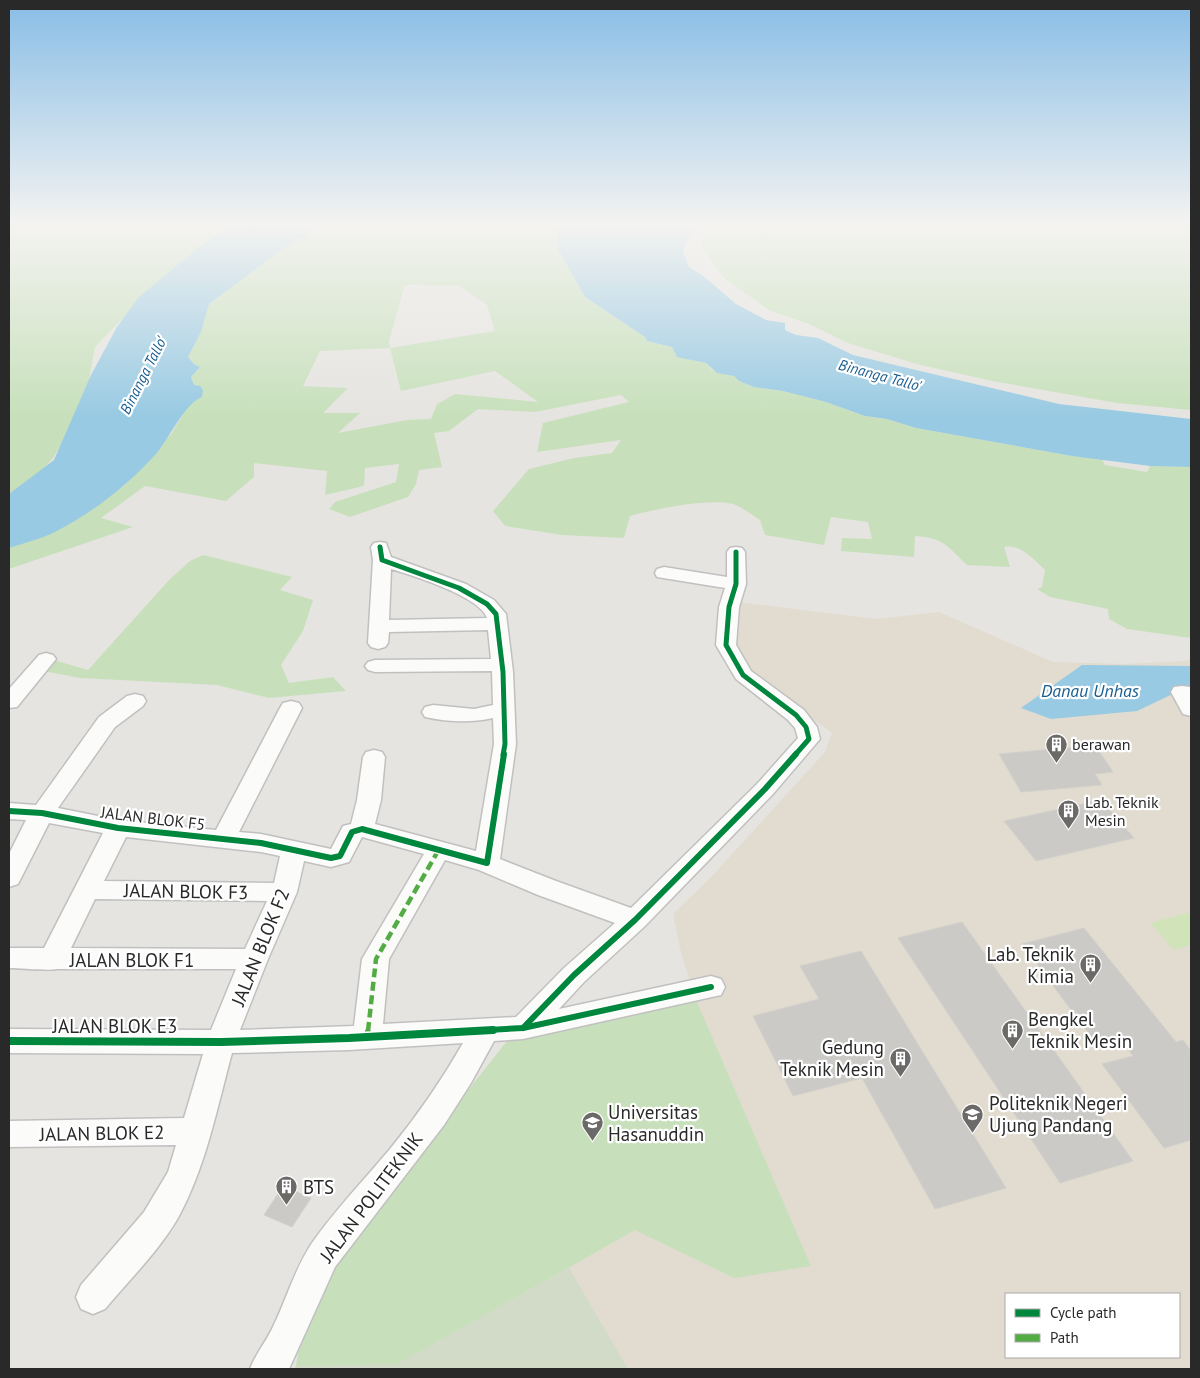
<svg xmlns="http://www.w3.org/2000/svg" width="1200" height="1378" viewBox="0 0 1200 1378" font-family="'PT Sans',sans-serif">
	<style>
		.education { fill: #e1dccf; fill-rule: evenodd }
		.green { fill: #c7e0bb; fill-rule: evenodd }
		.cemetery { fill: #d2dbc8 }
		.pitch { fill: #d0e3b9 }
		.water { fill: #98cae3 }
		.building { fill: #cbcac7; stroke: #d2d0cc }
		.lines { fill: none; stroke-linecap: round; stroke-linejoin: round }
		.minor-casing { stroke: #c1c0c1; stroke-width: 3 }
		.minor { fill: #fbfbfa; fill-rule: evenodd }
		.quiet-far1 { stroke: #53ab44; stroke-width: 4.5; stroke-dasharray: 9 4.5; stroke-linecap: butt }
		.quiet { stroke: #53ab44; stroke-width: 5.5; stroke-dasharray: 11 5.5; stroke-linecap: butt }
		.cycleway-far2-casing { stroke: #fff; stroke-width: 8 }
		.cycleway-far1-casing { stroke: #fff; stroke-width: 9 }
		.cycleway-casing { stroke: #fff; stroke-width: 11 }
		.cycleway-far2 { stroke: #00873e; stroke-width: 5 }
		.cycleway-far1 { stroke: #00873e; stroke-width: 6 }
		.cycleway { stroke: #00873e; stroke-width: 8 }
		.labels { text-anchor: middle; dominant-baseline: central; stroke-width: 4.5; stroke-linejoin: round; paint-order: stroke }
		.far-water-label { font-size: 15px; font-style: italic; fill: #185d8f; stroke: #fff }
		.poi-label { font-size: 16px; fill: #292929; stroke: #fff; text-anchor: start }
		.street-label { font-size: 16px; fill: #292929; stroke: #fff }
		.water-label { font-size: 18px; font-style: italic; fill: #185d8f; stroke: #fff }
		.near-street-label { font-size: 19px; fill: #292929; stroke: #fff }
		.near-poi-label { font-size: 19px; fill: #292929; stroke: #fff; text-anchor: start }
	</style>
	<rect width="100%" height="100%" fill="#e6e4e0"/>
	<path class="education" d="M737 602 876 619 939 612 1053 662 1125 664 1185 661 1191 659V1369H294L696 1000 681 953 673 914 712 876 825 752 832 733 743 668 733 651ZM1006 1294H1179V1357H1006Z"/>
	<g class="green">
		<path d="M9 223H234L199 247 139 298 128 313 95 347 84 406 53 458 36 477 9 497Z"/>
		<path d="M319 223H557L585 297 645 337 647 341 672 347 678 357 707 363 712 370 734 376 739 381 754 387 783 391 826 402 865 416 887 419 916 428 1072 456 1102 459 1105 465 1147 472 1150 466 1191 467V638L1127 629 1109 619 1108 609 1050 597 1037 589 1042 587 1045 570C1033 559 1021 544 1004 547L1010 567 967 565C947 546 944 538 915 536L914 557 841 551 842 538 872 539 868 522 831 517 824 545 765 535 760 520C752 515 742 507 733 504 708 498 656 509 630 516L624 538 562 535 505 526 493 511 529 469 574 458 612 453 621 440 537 452 543 423 629 402 621 395 535 412 478 409 449 431 434 433 442 467 419 470 416 484 408 497 350 517 329 509 335 502 396 482 399 464 365 468 364 486 325 495 327 471 254 463V477L226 501 145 486 101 518 133 527 9 569V548L54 532 91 510 126 484 171 434 188 406 194 401V385L191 377 200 367 194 364 188 357 201 332 208 305 281 250 298 239 306 237 307 233ZM405 285 459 286 487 305 495 331 390 348 389 341ZM390 348 401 391 495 371 538 402 455 394 437 404 431 419 407 420 338 433 360 413H323L348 388 303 386 320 351Z"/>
		<path d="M703 223H1191V410L1117 403 992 381 917 364 848 343 809 324 769 310 724 278 701 248 703 235 712 226 703 225Z"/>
		<path d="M203 555 292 577 280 590 313 600 303 631 281 665 289 683 333 677 346 691 269 698 217 685 80 678 33 669 54 660 88 670 169 580 190 561Z"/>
		<path d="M696 1000 811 1266 734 1278 635 1230 397 1365 296 1366 304 1314 320 1277 511 1036Z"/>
	</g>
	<path class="cemetery" d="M569 1268 628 1369H294L296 1366 397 1364Z"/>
	<path class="pitch" d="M1191 912V945L1174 950 1150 923Z"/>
	<g class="water">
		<path d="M234 223H319L307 233 306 237 298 239 281 250 209 304 201 332 188 357 194 364 200 367 191 377 194 385 200 386 203 390 202 397C183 405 170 438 155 455 127 486 92 513 55 532 41 539 24 543 9 548V494L54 460 91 375 117 327 138 298 199 247Z"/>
		<path d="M557 223H703L700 230 694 231 686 242 683 252 689 267 702 275 736 304 766 320 785 323V330L796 335 818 338 853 355 1059 404 1191 419V467L1150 466 1072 456 916 428 887 419 865 416 826 402 783 391 754 387 739 381 734 376 717 373 706 363 677 357 672 347 647 341 645 337 585 297 558 249Z"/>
		<path d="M1082 665 1191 666V692L1179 691 1137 711 1051 719 1021 708Z"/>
	</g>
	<g class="building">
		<path d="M1095 745 1113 772 1095 774 1102 785 1021 792 999 754Z"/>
		<path d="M1101 800 1134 838 1036 861 1004 821Z"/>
		<path d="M962 922 1133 1161 1060 1183 898 938Z"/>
		<path d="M1084 928 1176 1042 1183 1040 1191 1051V1140L1164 1148 1102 1064 1133 1056 1118 1036 1095 1042 1022 944Z"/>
		<path d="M861 951 1006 1188 935 1209 862 1078 793 1096 753 1016 819 999 800 966Z"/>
		<path d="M283 1186 311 1198 292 1227 264 1215Z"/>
	</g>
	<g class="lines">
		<defs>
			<g id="minor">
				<path d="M380 542 386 543 391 557 466 584 494 600 506 614 513 672 516 744 500 859 556 881 631 908 757 784 798 738 795 728 788 720 736 679 716 645 719 607 725 588 657 577 655 573 657 569 664 567 727 577V552L730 548 736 547 742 548 745 552 746 584 739 607 736 645 751 671 804 710 817 727 820 739 773 794 644 927 584 982 559 1009 711 976 721 979 725 987 721 995 523 1039 494 1041 471 1083 444 1125 335 1267 289 1369H250C255 1355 265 1343 272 1329 286 1301 294 1270 312 1243 335 1210 364 1180 390 1149 417 1116 442 1080 463 1043L349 1050 232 1053C217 1108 206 1166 179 1216 160 1250 130 1279 105 1309L93 1314 81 1309 76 1297 81 1285 144 1212 168 1172 176 1145 9 1147V1121L184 1118 203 1054 9 1053V1029L211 1030 236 969H57C48 971 20 968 9 968V948H44L103 833 49 823 18 884 9 887V854L26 820 9 819V803L36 805 99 717 127 696 135 694 143 696 146 701 143 706 115 727 58 808 118 820 216 830 280 708 283 703 291 701 299 703 302 708 239 832 261 834 331 849 343 826 351 824 357 800 363 757 366 752 374 750 382 752 385 757 381 800 375 824 476 851 494 744 493 718C471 723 448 722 425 717L422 712 425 707 433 705 474 709 493 705 492 671 375 672 368 670 365 666 368 662 375 660 491 659 488 630 389 632 388 643 385 647 378 649 371 647 368 643 373 560 371 547 374 543ZM391 569C412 575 481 597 487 618L389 620ZM126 837 261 852 280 856 274 883 104 881ZM362 837 424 854 362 959 354 1026 240 1030 268 959 297 892 304 861 331 867 349 862ZM445 860 479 870 538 895 615 923 564 968 516 1017 383 1024 389 959ZM95 899 267 901 245 949 71 948Z"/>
				<path d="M46 653 53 655 56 659 17 707 9 708V689L39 655Z"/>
				<path d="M1182 686 1190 687 1191 690V716L1183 714 1171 692 1174 687Z"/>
			</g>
		</defs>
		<use href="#minor" class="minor-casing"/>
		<use href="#minor" class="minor"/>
		<path class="quiet-far1" d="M368 1031 376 959 438 851"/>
		<path class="quiet" d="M367 1037 368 1030"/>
		<defs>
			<g id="cycleway-far2">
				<path d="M380 547 382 560 459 588 487 604 496 614 503 672 505 744 503 755"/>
				<path d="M736 552V584L729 607 726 645 743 675 796 715 806 727 809 739 795 755"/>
			</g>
			<g id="cycleway-far1">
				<path d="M9 811 42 813 118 828 261 843 331 858 340 856 352 832 362 829 487 863 504 754"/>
				<path d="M523 1028 574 975 635 920 765 789 796 754"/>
				<path d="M471 1031 523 1028 711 987"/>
			</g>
			<path id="cycleway" d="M9 1041 221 1042 349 1038 493 1030"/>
		</defs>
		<use href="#cycleway-far2" class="cycleway-far2-casing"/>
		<use href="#cycleway-far1" class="cycleway-far1-casing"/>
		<use href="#cycleway" class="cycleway-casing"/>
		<use href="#cycleway-far2" class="cycleway-far2"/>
		<use href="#cycleway-far1" class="cycleway-far1"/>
		<use href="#cycleway" class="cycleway"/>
	</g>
	<linearGradient id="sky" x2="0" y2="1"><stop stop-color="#88bde6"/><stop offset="0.54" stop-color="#f4f3f1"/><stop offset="1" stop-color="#f4f3f1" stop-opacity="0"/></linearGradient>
	<rect width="1200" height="416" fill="url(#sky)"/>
	<defs>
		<symbol id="building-pin" viewBox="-11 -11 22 30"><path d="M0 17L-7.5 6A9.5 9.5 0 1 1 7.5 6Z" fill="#6b6a69" stroke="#fff"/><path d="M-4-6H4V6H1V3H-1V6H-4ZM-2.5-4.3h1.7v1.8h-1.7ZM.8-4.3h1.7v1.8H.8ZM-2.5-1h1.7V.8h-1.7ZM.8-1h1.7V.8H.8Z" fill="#fff"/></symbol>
		<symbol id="university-pin" viewBox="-11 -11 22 30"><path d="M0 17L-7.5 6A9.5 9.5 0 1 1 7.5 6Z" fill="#6b6a69" stroke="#fff"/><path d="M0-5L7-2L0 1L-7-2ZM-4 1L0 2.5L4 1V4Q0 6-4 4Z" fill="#fff"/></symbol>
	</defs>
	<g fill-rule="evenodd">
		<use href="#building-pin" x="1044" y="732" width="25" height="34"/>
		<use href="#building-pin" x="1056" y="798" width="25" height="34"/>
		<use href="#building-pin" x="1078" y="952" width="25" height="34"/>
		<use href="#building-pin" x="1000" y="1018" width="25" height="34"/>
		<use href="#building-pin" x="888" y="1046" width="25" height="34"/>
		<use href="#university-pin" x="960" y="1102" width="25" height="34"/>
		<use href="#university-pin" x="580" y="1110" width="25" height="34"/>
		<use href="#building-pin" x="274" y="1174" width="25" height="34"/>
	</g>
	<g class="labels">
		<g class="far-water-label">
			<text transform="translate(143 375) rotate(-63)">Binanga Tallo'</text>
			<text transform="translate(880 375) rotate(15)">Binanga Tallo'</text>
		</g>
		<g class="poi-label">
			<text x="1072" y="744">berawan</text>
			<text x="1085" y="802">Lab. Teknik<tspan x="1085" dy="18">Mesin</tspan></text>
		</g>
		<g class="street-label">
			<text transform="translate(153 818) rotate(7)">JALAN BLOK F5</text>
		</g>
		<g class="water-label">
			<text x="1090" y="690">Danau Unhas</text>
		</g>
		<g class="near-street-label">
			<text transform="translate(186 891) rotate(1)">JALAN BLOK F3</text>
			<text transform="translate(260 947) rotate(-68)">JALAN BLOK F2</text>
			<text x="132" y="960">JALAN BLOK F1</text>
			<text x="115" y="1026">JALAN BLOK E3</text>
			<text transform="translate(102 1133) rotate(-1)">JALAN BLOK E2</text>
			<text transform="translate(371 1197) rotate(-53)">JALAN POLITEKNIK</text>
		</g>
		<g class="near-poi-label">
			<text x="1074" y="954" text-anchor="end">Lab. Teknik<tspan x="1074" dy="22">Kimia</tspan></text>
			<text x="1028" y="1019">Bengkel<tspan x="1028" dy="22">Teknik Mesin</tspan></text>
			<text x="884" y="1047" text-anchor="end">Gedung<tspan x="884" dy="22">Teknik Mesin</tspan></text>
			<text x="989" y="1103">Politeknik Negeri<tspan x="989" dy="22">Ujung Pandang</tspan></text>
			<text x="608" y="1112">Universitas<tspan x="608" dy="22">Hasanuddin</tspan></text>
			<text x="303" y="1187">BTS</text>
		</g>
	</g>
	<rect width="1200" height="1378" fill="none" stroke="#292929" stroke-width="20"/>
	<rect x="1005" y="1293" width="175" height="65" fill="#ffffff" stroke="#a9a9a9"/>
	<rect x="1015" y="1309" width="25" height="8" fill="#00873e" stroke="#a9a9a9"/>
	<text x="1050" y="1318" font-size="15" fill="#292929">Cycle path</text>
	<rect x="1015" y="1334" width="25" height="8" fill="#53ab44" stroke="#a9a9a9"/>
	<text x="1050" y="1343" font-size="15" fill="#292929">Path</text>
</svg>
